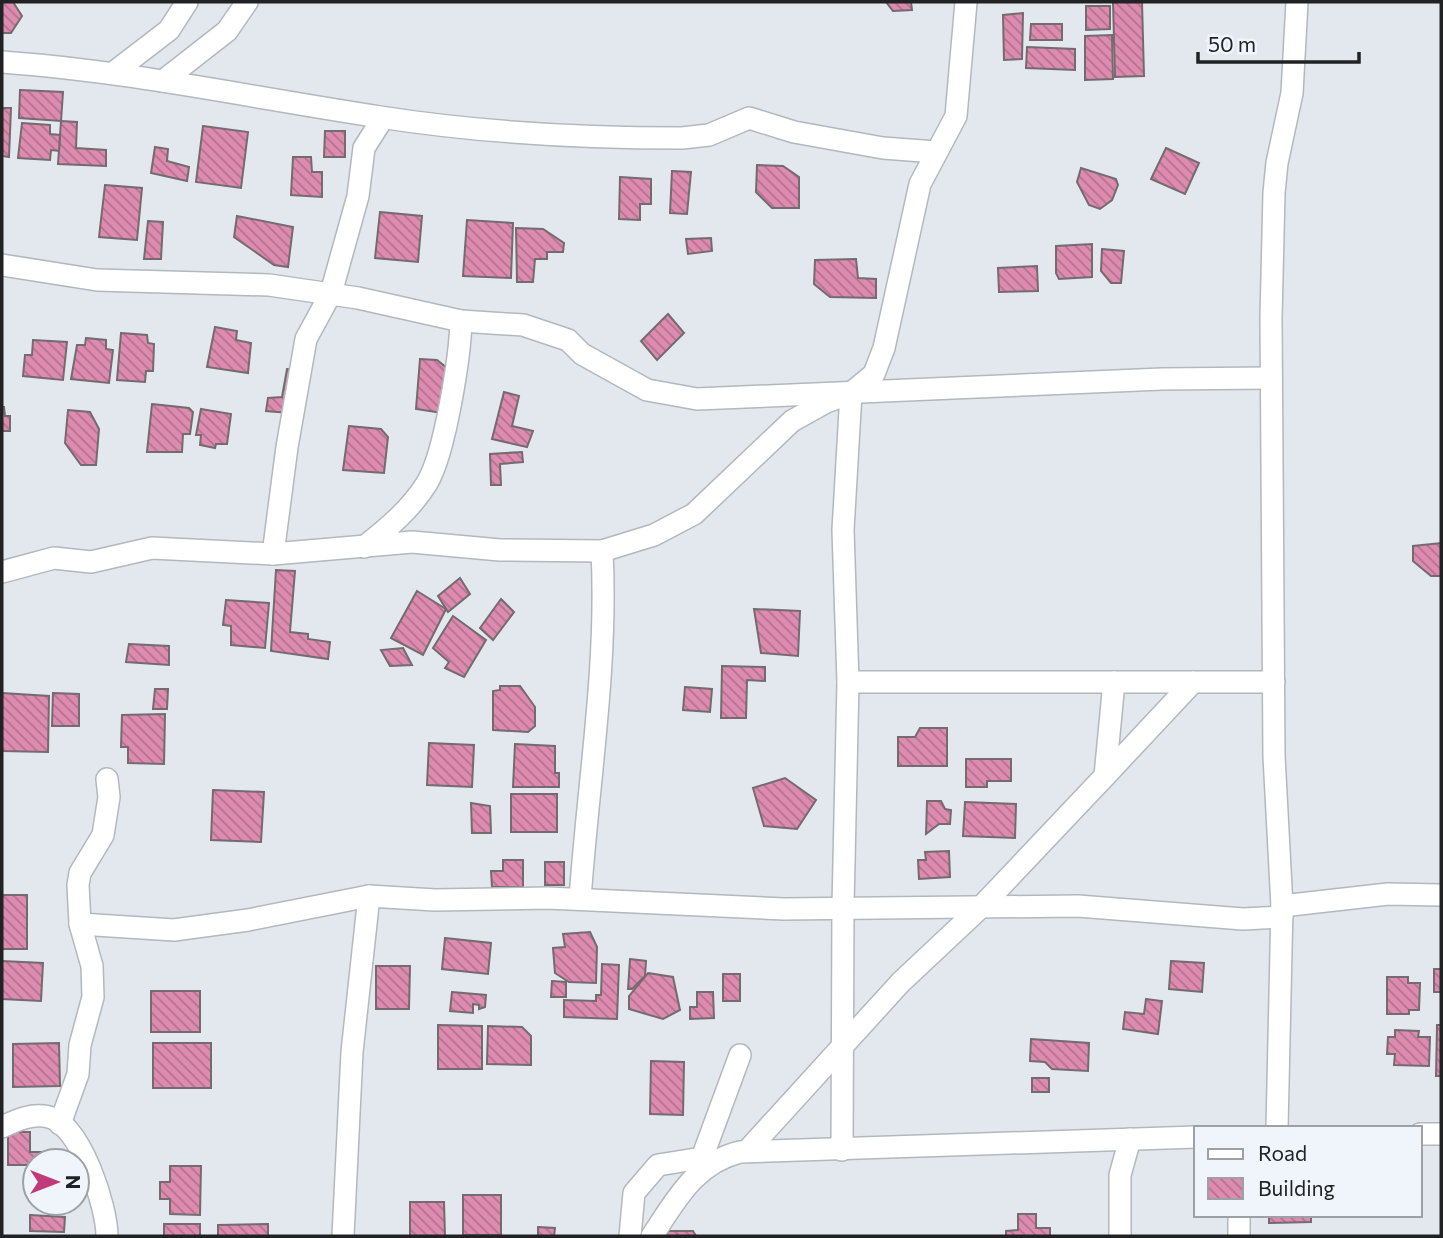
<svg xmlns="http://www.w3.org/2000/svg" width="1443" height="1238" viewBox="0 0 1443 1238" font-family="Commissioner,sans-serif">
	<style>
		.building { fill: url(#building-back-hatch); stroke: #736b6e; stroke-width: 2 }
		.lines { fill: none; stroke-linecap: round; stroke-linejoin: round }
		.street-casing { stroke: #b3b8bd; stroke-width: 24 }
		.street { stroke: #fff; stroke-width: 21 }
	</style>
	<defs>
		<pattern id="building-back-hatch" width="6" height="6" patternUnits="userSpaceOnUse" patternTransform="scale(1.75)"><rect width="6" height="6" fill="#de8bb0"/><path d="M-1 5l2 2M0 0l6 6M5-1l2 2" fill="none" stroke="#b4718f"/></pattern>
	</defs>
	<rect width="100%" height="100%" fill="#e3e8ee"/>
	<g class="building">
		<path d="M2 2H13L22 16 11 33H2Z"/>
		<path d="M886 2H911L912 10 893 11Z"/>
		<path d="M1113 2H1142L1144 76 1115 77Z"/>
		<path d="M1086 6H1110V29L1086 30Z"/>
		<path d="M1023 13 1022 59 1004 60 1003 15Z"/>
		<path d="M1031 24H1062V40H1030Z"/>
		<path d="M1112 35 1113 79 1085 80V36Z"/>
		<path d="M1027 47 1075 49V70L1026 68Z"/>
		<path d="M20 90 63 92 61 121 19 118Z"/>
		<path d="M2 108H11L9 157 2 156Z"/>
		<path d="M61 121 77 122 76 148 106 150V166L58 164Z"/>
		<path d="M22 123 50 125V134L60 135 59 151 51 150 50 160 18 158Z"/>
		<path d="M203 126 248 132 241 188 196 182Z"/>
		<path d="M325 131H345V157H324Z"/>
		<path d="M155 147 168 149 167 161 189 167 187 181 151 173Z"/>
		<path d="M1166 148 1199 163 1185 194 1151 179Z"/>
		<path d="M293 157H311L312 172H322V197L291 195Z"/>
		<path d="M757 165 783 166 799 177V208H772L756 192Z"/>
		<path d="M1081 168 1116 179 1118 185 1112 200 1100 209 1089 205 1077 182Z"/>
		<path d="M672 171 691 172 687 214 670 213Z"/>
		<path d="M620 177 651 179V204H640V220L619 219Z"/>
		<path d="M105 185 142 188 137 240 99 237Z"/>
		<path d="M380 212 422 216 418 262 375 258Z"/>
		<path d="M237 216 293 227 288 267 274 265 234 237Z"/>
		<path d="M467 220 513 223 511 278 463 276Z"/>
		<path d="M148 221 163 222 161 259H144Z"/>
		<path d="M516 228 543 229 564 243 563 252H547V259H535L533 282H517Z"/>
		<path d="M711 238 712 251 688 254 686 239Z"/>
		<path d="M1092 244V277L1059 279 1056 273V246Z"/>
		<path d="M1102 249 1124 251 1121 283H1111L1101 271Z"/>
		<path d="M856 259 858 278 876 279V298L830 297 814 284 815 260Z"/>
		<path d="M1037 266 1038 291 999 292 998 268Z"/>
		<path d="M668 314 684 333 657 360 641 341Z"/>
		<path d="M215 327 237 331 236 340 251 343 248 373 207 367Z"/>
		<path d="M121 333 147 335 148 343 154 344 153 371H146L145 382 117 380Z"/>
		<path d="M86 338 106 340V349L113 350 109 383 71 379 77 345H85Z"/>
		<path d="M33 340 67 342 63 380 23 376 25 355H32Z"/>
		<path d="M420 359 437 360 452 372 443 413 416 409Z"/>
		<path d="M287 369 297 370 289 413 266 411 268 398 282 397Z"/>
		<path d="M504 392 519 396 512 426 533 431 527 447 492 439Z"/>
		<path d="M152 404 189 408 193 412 190 434H183L182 452H147Z"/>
		<path d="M2 407H4L5 416H10V431H2Z"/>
		<path d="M201 409 231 414 227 444H216L215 448 200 445 201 435H196Z"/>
		<path d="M68 410 90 412 99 429 96 465H81L65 443Z"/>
		<path d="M349 426 381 429 388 437 384 473 343 470Z"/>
		<path d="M522 452 523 462 500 464 501 485H491L490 454Z"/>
		<path d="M1441 543V576H1431L1413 561V546Z"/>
		<path d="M276 570 295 571 290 632 308 634V639L330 642 328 659 271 651Z"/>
		<path d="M460 578 470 594 448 612 438 596Z"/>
		<path d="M417 591 446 609 423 655 391 638Z"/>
		<path d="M501 599 514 612 493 640 480 628Z"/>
		<path d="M226 600 269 603 265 648 231 645V626L223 625Z"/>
		<path d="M754 609 800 611 798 656 761 653Z"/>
		<path d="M453 616 486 640 464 677 445 668 449 662 433 648Z"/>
		<path d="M129 644 169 646V665L126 662Z"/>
		<path d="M403 648 412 665 390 666 381 650Z"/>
		<path d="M722 666 765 667V681L747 680 746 718H721Z"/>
		<path d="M500 686H520L535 707V726L528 732 493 730V691L500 690Z"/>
		<path d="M685 687 712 689 710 712 683 710Z"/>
		<path d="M155 689H168L167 709H153Z"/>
		<path d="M2 693 49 696 48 752 2 751Z"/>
		<path d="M53 693 79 694V726H52Z"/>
		<path d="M165 714 164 764 128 763V747H121L122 715Z"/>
		<path d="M920 728H947V766H898V737H915Z"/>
		<path d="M429 743 474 745 472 787 427 785Z"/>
		<path d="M515 744 555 746V773H559V787H513Z"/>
		<path d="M966 759H1011V781H987V787H966Z"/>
		<path d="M785 778 816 800 797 829 764 826 753 788Z"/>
		<path d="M213 790 264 792 261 842 211 840Z"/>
		<rect x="511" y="794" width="46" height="38"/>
		<path d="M927 801H941L945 809 951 810 950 824H939L926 834Z"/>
		<path d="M965 802 1016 804 1015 838 963 836Z"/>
		<path d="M471 803 490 806 491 833H472Z"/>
		<path d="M949 851 950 877 919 879 918 860H926L925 852Z"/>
		<path d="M503 860H523V887H492L491 871H503Z"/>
		<rect x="545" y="862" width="19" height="23"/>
		<rect x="2" y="895" width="25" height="54"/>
		<path d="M590 932 597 947 596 983 569 982 555 973 553 948 565 947 563 934Z"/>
		<path d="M445 938 491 943 488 974 442 969Z"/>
		<path d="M630 959 646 961 645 976 632 989H628Z"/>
		<path d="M2 961 43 963 41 1001 2 999Z"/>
		<path d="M1171 961 1204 963 1202 992 1169 989Z"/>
		<path d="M602 964 619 965 617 1019 564 1017V1000L596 1001V995H601Z"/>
		<path d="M376 966H410L409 1009H376Z"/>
		<rect x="1434" y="969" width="7" height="23"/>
		<path d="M648 973 673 977 680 1010 663 1019 629 1009V996Z"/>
		<rect x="723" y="974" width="17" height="27"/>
		<path d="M1387 977H1408V983H1420L1419 1010H1409V1014H1387Z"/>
		<path d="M552 981 566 982V997H551Z"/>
		<rect x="151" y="991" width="49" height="41"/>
		<path d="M452 992 486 995 485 1007 479 1009V1005L473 1004V1013L450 1011Z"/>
		<path d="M697 992H713L714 1018 690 1019V1007H697Z"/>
		<path d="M1146 999 1162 1001 1158 1034 1123 1029 1125 1012 1144 1014Z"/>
		<path d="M438 1025 482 1026V1069H438Z"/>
		<path d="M1437 1025H1441V1076H1436Z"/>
		<path d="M488 1026 522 1027 531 1036V1065L487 1064Z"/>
		<path d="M1395 1030 1419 1031 1418 1037H1430L1429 1066 1394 1065 1395 1054H1387L1388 1037H1395Z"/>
		<path d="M1031 1039 1089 1043 1088 1071 1052 1069 1045 1062 1030 1061Z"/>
		<path d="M59 1043 60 1086 13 1087V1044Z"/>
		<rect x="153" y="1043" width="58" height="45"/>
		<path d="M651 1061 684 1062 683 1115 650 1114Z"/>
		<rect x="1032" y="1078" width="17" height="14"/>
		<path d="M8 1132H30V1152H48V1161H35V1165H8Z"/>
		<path d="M170 1166H201L200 1215 170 1214V1199H160V1182H170Z"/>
		<rect x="463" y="1195" width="38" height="40"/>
		<path d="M410 1202H444L445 1236H410Z"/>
		<path d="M1018 1214H1036V1228H1050V1236H1006V1231L1018 1230Z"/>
		<path d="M30 1215 65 1217 64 1232 30 1231Z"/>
		<path d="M1269 1215H1311V1222L1269 1223Z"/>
		<rect x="164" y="1224" width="36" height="12"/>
		<path d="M268 1224V1236H218V1225Z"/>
		<path d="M538 1227 555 1228 554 1236H538Z"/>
		<path d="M667 1231H693L696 1236H665Z"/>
	</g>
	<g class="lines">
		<defs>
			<g id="street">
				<path d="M2 62C129 71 254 98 380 117 476 132 585 138 682 138L709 135 749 118 794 132 883 148 936 152"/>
				<path d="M113 73 169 30 187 2"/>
				<path d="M163 81 227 31 247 2"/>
				<path d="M2 265 97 280 269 285 358 298 461 321 523 325 568 340 582 354 647 390 697 399 1162 379 1271 378"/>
				<path d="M364 547C388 528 411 509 427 483 445 453 460 357 461 321"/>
				<path d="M273 554 287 447 306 339 331 293 358 196 364 148 383 118"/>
				<path d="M2 572 54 558 91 562 152 548 273 554 412 542 500 550 602 551 654 535 694 514 792 421 826 402 851 393 874 374 884 348 920 184 956 116 966 2"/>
				<path d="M848 682H1274"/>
				<path d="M1105 776 1193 682"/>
				<path d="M580 899C588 783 608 667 602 551"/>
				<path d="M1282 906 1388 894 1441 895"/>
				<path d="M80 924 174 930 248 920 369 896 435 900 548 898 784 909 1078 906 1243 919 1282 917"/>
				<path d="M60 1124 78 1074 80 1045 93 997 92 966 80 924 78 885 80 873 103 835 109 797 107 779"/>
				<path d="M2 1127C17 1120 32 1113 49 1117 81 1125 107 1207 107 1236"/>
				<path d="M1277 1128 1282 906 1274 756 1271 318 1274 193 1277 163 1292 93 1297 2"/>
				<path d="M1420 1134H1441"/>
				<path d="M842 1150 843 906 848 682 843 530 851 393"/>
				<path d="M747 1151 901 982 981 907 1105 776 1114 682"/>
				<path d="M1239 1215V1236"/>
				<path d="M343 1236 352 1052 369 896"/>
				<path d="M630 1236 634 1193 658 1165 702 1158 740 1055"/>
				<path d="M652 1236C676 1200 695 1163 740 1152L1196 1137"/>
				<path d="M1120 1236V1175L1130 1139"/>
			</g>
		</defs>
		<use href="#street" class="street-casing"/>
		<use href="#street" class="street"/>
	</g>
	<rect width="1443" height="1238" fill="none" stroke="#202224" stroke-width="7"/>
	<rect x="1194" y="1126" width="228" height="91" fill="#f0f5fc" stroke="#9da1a6" stroke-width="2"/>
	<rect x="1208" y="1149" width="35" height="10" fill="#ffffff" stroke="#9da1a6" stroke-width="2"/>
	<text x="1258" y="1161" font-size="21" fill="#202224">Road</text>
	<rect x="1208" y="1178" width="35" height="21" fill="url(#building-back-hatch)" stroke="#9da1a6" stroke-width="2"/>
	<text x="1258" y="1196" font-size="21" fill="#202224">Building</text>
	<g transform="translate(56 1182) rotate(90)"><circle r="33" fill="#f0f5fc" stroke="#9da1a6" stroke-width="2"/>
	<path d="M0-5L12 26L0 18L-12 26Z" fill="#c13a79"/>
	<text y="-10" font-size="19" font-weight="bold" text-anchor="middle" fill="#202224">N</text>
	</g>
	<path d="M1198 52v10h161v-10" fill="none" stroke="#202224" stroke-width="3.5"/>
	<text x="1208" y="52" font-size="21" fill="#202224" stroke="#f0f5fc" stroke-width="5" paint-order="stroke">50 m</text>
</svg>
